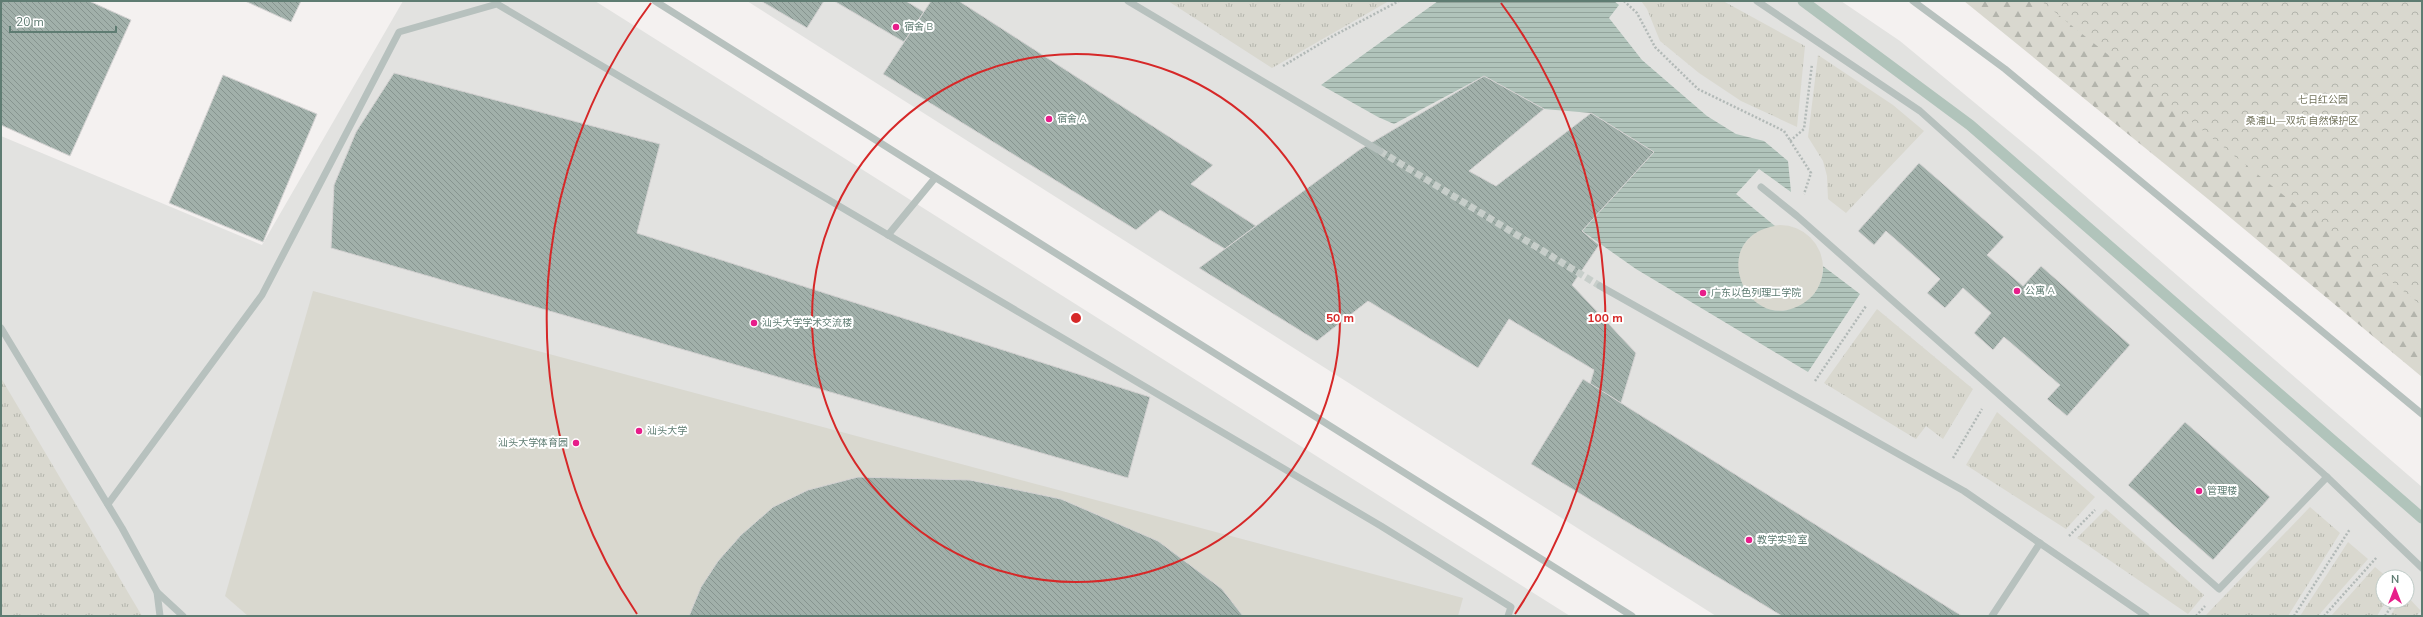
<svg xmlns="http://www.w3.org/2000/svg" width="2423" height="617" viewBox="0 0 2423 617" font-family="'Nunito Sans','Noto Sans SC',sans-serif">
	<style>
		.built { fill: #e2e2e0; fill-rule: evenodd }
		.grass { fill: url(#grass-tufts) }
		.forest { fill: url(#forest-firs) }
		.park { fill: url(#park-crowns) }
		.garden { fill: #d9d8cf }
		.water { fill: url(#water-rules) }
		.lines { fill: none; stroke-linecap: round; stroke-linejoin: round }
		.stream { stroke: #b1c4bb; stroke-width: 11 }
		.building { fill: url(#building-back-hatch); stroke: #d5d3d3 }
		.minor-tunnel { stroke: #c7ceca; stroke-width: 7; stroke-dasharray: 7 3.5; stroke-linecap: butt }
		.path { stroke: #b2b9b7; stroke-width: 2.5; stroke-dasharray: 2 2; stroke-linecap: butt }
		.minor { stroke: #b7c1be; stroke-width: 7 }
		.ring { fill: none; stroke: #d62828; stroke-width: 2 }
		.poi-dot { fill: #e71d8a; stroke: #fff; stroke-width: 1.5 }
		.labels { text-anchor: middle; dominant-baseline: central; stroke-width: 4; stroke-linejoin: round; paint-order: stroke }
		.poi-label { font-size: 10px; fill: #5e7c72; stroke: #fff; text-anchor: start }
		.park-label { font-size: 10px; fill: #73745d; stroke: #fff }
		.centre { fill: #d62828; stroke: #fff; stroke-width: 2 }
		.ring-label { font-size: 12px; text-anchor: middle; font-weight: bold; fill: #d62828; stroke: #fff; stroke-width: 4; stroke-linejoin: round; paint-order: stroke }
	</style>
	<defs>
		<pattern id="grass-tufts" width="24" height="20" patternUnits="userSpaceOnUse"><rect width="24" height="20" fill="#d9d8cf"/><path d="M3 7l-1-3M5 7V3M7 7l1-3M15 17l-1-3M17 17v-4M19 17l1-3" fill="none" stroke="#b3b4ac"/></pattern>
		<pattern id="forest-firs" width="22" height="20" patternUnits="userSpaceOnUse"><rect width="22" height="20" fill="#d9d8cf"/><path d="M5 1l3.5 6h-7zM16 11l3.5 6h-7z" fill="#b3b4ac"/></pattern>
		<pattern id="park-crowns" width="20" height="18" patternUnits="userSpaceOnUse"><rect width="20" height="18" fill="#d9d8cf"/><path d="M2 6a3 3 0 1 1 6 0M12 15a3 3 0 1 1 6 0" fill="none" stroke="#b3b4ac"/></pattern>
		<pattern id="water-rules" width="6" height="5" patternUnits="userSpaceOnUse"><rect width="6" height="5" fill="#b1c4bb"/><path d="M0 2.5h6" fill="none" stroke="#93a49c"/></pattern>
		<pattern id="building-back-hatch" width="6" height="6" patternUnits="userSpaceOnUse"><rect width="6" height="6" fill="#a1b0aa"/><path d="M-1 5l2 2M0 0l6 6M5-1l2 2" fill="none" stroke="#86948f"/></pattern>
	</defs>
	<rect width="100%" height="100%" fill="#f4f1f0"/>
	<g class="built">
		<path d="M403 1H595L1570 616H1V136L262 245Z"/>
		<path d="M747 1H1841L1900 41 2038 155 2422 487V616H1716ZM2383 577H2407V601H2383Z"/>
	</g>
	<g class="grass">
		<path d="M1168 1H1389L1272 68Z"/>
		<path d="M1641 1H1723L1805 46 1797 127 1741 101 1699 73 1660 41 1647 9Z"/>
		<path d="M1818 55 1893 105 1924 131 1846 213 1828 199 1827 176 1823 161 1808 137Z"/>
		<path d="M1877 309 1973 389 1943 439 1926 426 1916 439 1824 383Z"/>
		<path d="M1 378 142 616H1Z"/>
		<path d="M1997 412 2095 497 2066 529 1966 465Z"/>
		<path d="M2310 507 2340 533 2288 616H2205Z"/>
		<path d="M2106 509 2204 595 2188 614 2077 538Z"/>
		<path d="M2348 542 2368 559 2318 616H2300Z"/>
		<path d="M2375 567 2387 577H2383V601H2386L2377 616H2331Z"/>
		<path d="M2407 596 2421 611 2416 616H2390L2400 601H2407Z"/>
	</g>
	<path class="forest" d="M1964 1H2422V377L2208 199Z"/>
	<path class="park" d="M2041 1H2422V306Z"/>
	<g class="garden">
		<circle cx="1780" cy="268" r="43"/>
		<path d="M313 291 1463 598 1458 616H248L225 596Z"/>
	</g>
	<path class="water" d="M1438 1H1614L1619 5 1609 18 1642 60 1707 116 1736 134 1764 141 1788 161 1791 192 1759 169 1736 194 1775 226C1702 239 1751 346 1809 299 1818 292 1824 277 1823 266L1860 294 1808 372 1636 269 1582 231 1654 152 1591 113 1544 109 1484 76 1394 124 1378 117 1321 85Z"/>
	<g class="lines">
		<path class="stream" d="M1803 1 1970 125 2422 518"/>
	</g>
	<g class="building">
		<path d="M1 1H89L131 20 70 156 1 125Z"/>
		<path d="M245 1H301L291 22Z"/>
		<path d="M761 1H824L807 28Z"/>
		<path d="M834 1H906L924 12 904 42Z"/>
		<path d="M931 1H959L1213 165 1191 184 1256 226 1225 249 1160 210 1136 230 883 74Z"/>
		<path d="M394 73 660 144 637 233 1150 397 1128 478 331 248 334 185 356 132Z"/>
		<path d="M223 75 317 114 263 242 169 203Z"/>
		<path d="M1484 76 1544 109 1469 171 1496 186 1591 113 1654 152 1582 231 1599 245 1572 285 1636 353 1621 403 1590 384 1594 370 1509 319 1478 368 1368 301 1317 341 1199 268 1359 150Z"/>
		<path d="M1919 163 2004 237 1987 255 2023 286 2041 266 2130 345 2067 416 2047 399 2060 385 2004 337 1993 350 1974 333 1991 313 1963 288 1945 308 1927 293 1940 279 1886 231 1874 245 1858 231Z"/>
		<path d="M1583 379 1621 403 1962 616H1782L1531 464Z"/>
		<path d="M2185 422 2270 497 2213 560 2128 485Z"/>
		<path d="M858 477 970 480 1061 499 1158 541 1222 589 1243 616H689L701 587 718 561 741 535 773 507 808 490Z"/>
	</g>
	<g class="lines">
		<path class="minor-tunnel" d="M1380 151 1600 286"/>
		<g class="path">
			<path d="M1624 1 1637 13 1655 47 1698 89 1784 131 1811 173 1804 194"/>
			<path d="M1283 66 1333 36 1399 1"/>
			<path d="M1790 141 1804 129 1812 64"/>
			<path d="M1815 381 1866 306"/>
			<path d="M1953 458 1982 409"/>
			<path d="M2069 536 2095 510"/>
			<path d="M2196 616 2205 606"/>
			<path d="M2294 616 2350 529"/>
			<path d="M2324 616 2377 557"/>
			<path d="M2385 616 2395 601"/>
		</g>
		<g class="minor">
			<path d="M655 1 1632 616"/>
			<path d="M1128 1 1380 151"/>
			<path d="M1757 1 1920 111 2327 477 2422 568"/>
			<path d="M1913 1 2005 69 2422 414"/>
			<path d="M1761 187 1797 216 2219 589 2327 477"/>
			<path d="M888 235 935 178"/>
			<path d="M1600 286 1964 491 2146 616"/>
			<path d="M1 328 122 528 157 592 160 616"/>
			<path d="M108 504 262 295 399 32 497 4 1381 526 1511 607 1508 616"/>
			<path d="M157 592 183 616"/>
			<path d="M1992 616 2040 543"/>
		</g>
	</g>
	<g class="ring">
		<circle cx="1076" cy="318" r="264"/>
		<path d="M637 614A529 529 0 0 1 651 3M1501 3A529 529 0 0 1 1515 614"/>
	</g>
	<g class="poi-dot">
		<circle cx="896" cy="27" r="4"/>
		<circle cx="1049" cy="119" r="4"/>
		<circle cx="2017" cy="291" r="4"/>
		<circle cx="1703" cy="293" r="4"/>
		<circle cx="754" cy="323" r="4"/>
		<circle cx="639" cy="431" r="4"/>
		<circle cx="576" cy="443" r="4"/>
		<circle cx="2199" cy="491" r="4"/>
		<circle cx="1749" cy="540" r="4"/>
	</g>
	<g class="labels">
		<g class="poi-label">
			<text x="904" y="27">宿舍 B</text>
			<text x="1057" y="119">宿舍 A</text>
			<text x="2025" y="291">公寓 A</text>
			<text x="1711" y="293">广东以色列理工学院</text>
			<text x="762" y="323">汕头大学学术交流楼</text>
			<text x="647" y="431">汕头大学</text>
			<text x="568" y="443" text-anchor="end">汕头大学体育园</text>
			<text x="2207" y="491">管理楼</text>
			<text x="1757" y="540">教学实验室</text>
		</g>
		<g class="park-label">
			<text x="2323" y="100">七日红公园</text>
			<text x="2302" y="121">桑浦山—双坑 自然保护区</text>
		</g>
	</g>
	<circle cx="1076" cy="318" r="6" class="centre"/>
	<g class="ring-label">
		<text x="1340" y="322">50 m</text>
		<text x="1605" y="322">100 m</text>
	</g>
	<rect width="2423" height="617" fill="none" stroke="#5e7c72" stroke-width="4"/>
	<g transform="translate(2395 589)"><circle r="19" fill="#ffffff" stroke="#bfcbc7"/>
	<path d="M0-3L7 15L0 10L-7 15Z" fill="#e71d8a"/>
	<text y="-6" font-size="11" font-weight="bold" text-anchor="middle" fill="#5e7c72">N</text>
	</g>
	<path d="M10 26v6h106v-6" fill="none" stroke="#5e7c72" stroke-width="2"/>
	<text x="16" y="26" font-size="12" fill="#5e7c72" stroke="#ffffff" stroke-width="3" paint-order="stroke">20 m</text>
</svg>
